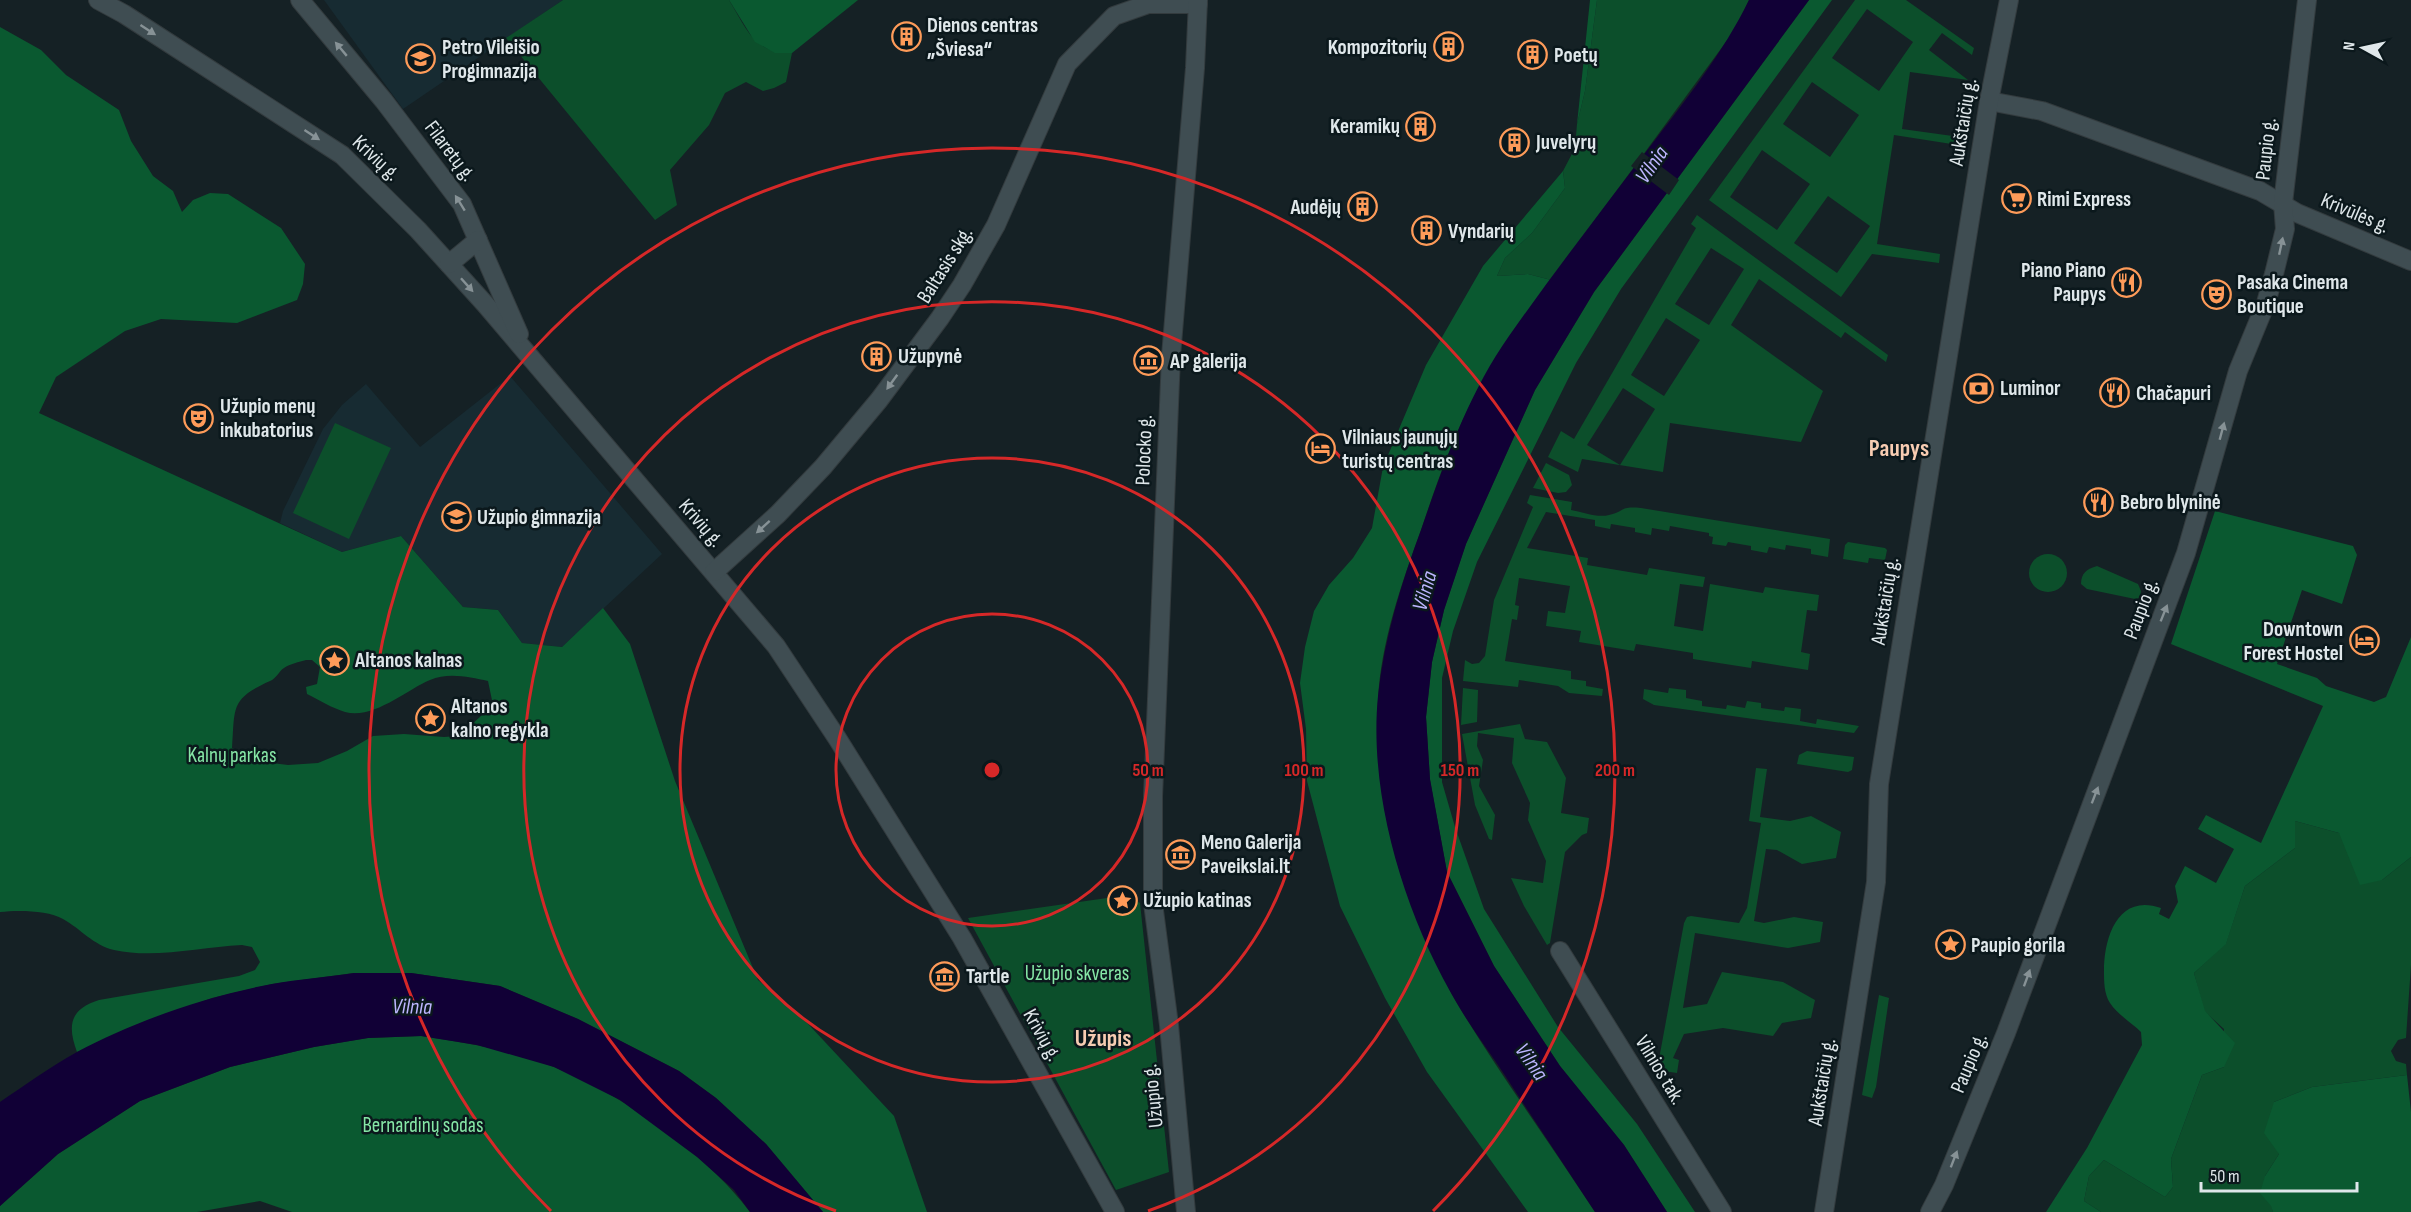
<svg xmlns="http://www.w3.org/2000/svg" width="2411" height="1212" viewBox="0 0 2411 1212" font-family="'Sofia Sans Condensed',sans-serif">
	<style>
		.built { fill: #172b32 }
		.green { fill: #0c4f2b; fill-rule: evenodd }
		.forest { fill: #0a5930; fill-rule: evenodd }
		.water { fill: #110036 }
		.pier { fill: #152125 }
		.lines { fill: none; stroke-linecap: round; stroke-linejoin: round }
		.minor-casing { stroke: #333b3e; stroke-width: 20 }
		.minor { stroke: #3f4d52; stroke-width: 18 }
		.oneway { fill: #879296 }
		.ring { fill: none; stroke: #d62828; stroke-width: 3 }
		.labels { text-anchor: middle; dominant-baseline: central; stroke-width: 5; stroke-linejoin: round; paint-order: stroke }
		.poi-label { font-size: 21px; font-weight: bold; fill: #dfe7ea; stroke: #0b181c; text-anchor: start }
		.street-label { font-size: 21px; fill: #dfe7ea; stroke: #0b181c }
		.park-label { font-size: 21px; fill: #86e7a6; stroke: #0b181c }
		.water-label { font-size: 22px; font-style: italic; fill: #bcb5fe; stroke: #0b181c }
		.quarter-label { font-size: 24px; font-weight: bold; fill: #f7ccb2; stroke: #0b181c }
		.centre { fill: #d62828; stroke: #0b181c; stroke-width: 3 }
		.ring-label { font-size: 18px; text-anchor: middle; font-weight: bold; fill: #d62828; stroke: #0b181c; stroke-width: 5; stroke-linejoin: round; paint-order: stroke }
	</style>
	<rect width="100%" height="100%" fill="#152125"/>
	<g class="built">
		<path d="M324 0H563L403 109Z"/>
		<path d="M510 376 662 554 562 647 522 643 498 610 463 607 401 536 342 552 280 523 283 511 323 429 342 405 366 384 420 447Z"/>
	</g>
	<g class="green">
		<path d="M563 0H729C747 29 753 53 792 53L786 82 774 88 763 91 746 82 725 93 709 125 670 170 677 205 655 220 506 38Z"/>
		<path d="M1597 0H1749L1734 31 1551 280 1528 274 1497 276 1505 258 1532 233 1565 188 1563 171 1575 148 1577 124 1585 91Z"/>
		<path d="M1855 0H1906L1974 48 1972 55 1942 33 1929 50 1968 80 1910 72 1902 129 1960 137 1958 145 1894 135 1877 244 1940 254 1939 263 1872 254 1841 297 1709 200ZM1867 9 1913 42 1879 91 1832 58ZM1812 82 1859 115 1830 157 1783 124ZM1762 150 1810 184 1777 230 1730 197ZM1828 196 1870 226 1837 273 1794 243Z"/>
		<path d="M1697 215 1888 355 1886 362 1845 332 1841 338 1759 279 1731 325 1823 391 1801 442 1670 423 1663 472 1582 459 1578 472 1548 457 1561 431 1574 439 1696 228 1691 224ZM1711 248 1744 269 1709 325 1675 304ZM1666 318 1700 340 1664 396 1631 375ZM1623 388 1655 409 1620 465 1587 445Z"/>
		<path d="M335 423 391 448 349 539 293 513Z"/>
		<path d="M1546 463 1569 475 1572 485 1566 492 1558 493 1533 488Z"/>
		<path d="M1530 495 1572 502 1571 510C1582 512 1598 518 1609 515 1626 511 1619 506 1641 508L1830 539 1828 557 1811 554V549L1786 545 1785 550 1769 547 1767 553 1751 550V546L1728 542 1726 546 1712 544 1713 537 1709 536V533L1670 526 1669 531 1652 528 1651 535 1635 532V528L1611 524 1610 529 1595 526V520L1546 512 1527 548 1588 558 1587 565 1647 575 1649 568 1705 577 1703 587 1680 584 1674 626 1703 631 1710 584 1763 593 1765 587 1819 595 1817 611 1807 610 1801 652 1810 654 1808 670 1752 661 1751 668 1693 659V653L1636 644 1634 651 1579 642 1581 631 1546 626 1548 611 1565 613 1570 586 1519 578 1515 605 1519 606 1517 620 1512 619 1505 661 1571 671V679L1586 681V686L1603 689 1602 696 1569 693 1558 686 1519 680 1518 687 1463 681 1465 660 1472 664 1479 663 1485 656 1494 600 1533 507 1527 503Z"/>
		<path d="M1848 542 1885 548 1887 550 1885 560 1869 558 1868 563 1843 559 1845 545Z"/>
		<circle cx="2048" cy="573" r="19"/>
		<path d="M2097 566 2138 584 2141 591 2140 598 2135 599 2087 589 2081 584C2081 573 2087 569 2097 566Z"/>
		<path d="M1463 688 1478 690 1477 722 1461 725Z"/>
		<path d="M1669 688 1686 690V698L1702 701V706L1726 709 1727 705 1745 708 1747 701 1761 703V708L1784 711 1785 707 1801 709 1800 721 1816 724 1817 719 1859 726 1854 733 1654 705 1643 699 1644 689 1668 693Z"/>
		<path d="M1520 724 1525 739 1547 742 1566 778 1561 813 1589 818 1587 833 1582 835 1565 852 1550 943 1547 945 1524 906 1511 878 1543 883 1546 861 1528 820 1530 803 1512 763 1514 738 1478 733 1477 746 1483 760 1479 786 1495 815 1492 840 1489 839 1475 805 1462 734Z"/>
		<path d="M1807 751 1854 757 1852 770 1848 772 1797 764 1799 755Z"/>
		<path d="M1756 768 1767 769 1760 817 1790 821 1811 816 1841 832 1836 858 1802 864 1777 850 1766 849 1754 921 1764 923 1794 917 1823 922 1820 942 1788 948 1695 933 1683 1008 1707 1004 1722 972 1783 982 1815 1000 1811 1018 1782 1023 1773 1036 1723 1028 1684 1034 1673 1058 1679 1060 1677 1073 1657 1070 1684 923 1687 917 1691 916 1739 923 1747 908 1761 823 1749 821Z"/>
		<path d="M2295 821 2339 833 2382 880 2411 857V965L2406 1038 2398 1040 2391 1051 2396 1061 2406 1064 2407 1075 2312 1087 2274 1102 2279 1154 2265 1176 2273 1212H2101L2084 1201 2089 1176 2104 1160 2165 1197 2173 1187 2171 1159 2202 1075 2224 1067V1029L2204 1011 2194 973 2226 943 2245 886 2295 848Z"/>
		<path d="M1128 895 1140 903 1169 1172 1116 1190 968 918Z"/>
		<path d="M1879 995 1889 998 1876 1087 1872 1098 1862 1095Z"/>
	</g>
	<g class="forest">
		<path d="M729 0H858L792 53H775L755 42Z"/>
		<path d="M1590 0H1597L1585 91 1577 124Z"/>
		<path d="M1809 0H1832L1621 289 1576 363 1477 562 1453 631 1442 678V782L1455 827 1484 909 1558 1027 1637 1124 1695 1212H1667L1624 1145 1560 1066 1494 966 1447 872 1430 780 1426 717 1432 662 1444 610 1466 544 1535 390 1594 292Z"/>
		<path d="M0 27 41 50 66 75 119 110 131 141 153 176 173 191 182 212 193 200 210 193 228 194 281 228 305 264 303 284 297 300 237 323 161 319 125 331 56 377 39 413 342 552 401 536 463 607 498 610 522 643 562 647 603 608 630 644 675 781 758 980 797 1012 894 1116 927 1212H823L766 1144 716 1098 679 1071 578 1019 500 986 411 973H354L272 984 212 998 129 1028 77 1052C67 1025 70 1009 99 1000L239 976 255 970 260 962 252 947 242 945C200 947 155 959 114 950 93 945 81 929 63 919 48 910 17 910 0 912ZM306 660H312L320 667 317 684 306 687 307 694C319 700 332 708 345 712 373 720 406 690 430 680 448 672 470 677 488 681L493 705 459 736 444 737 404 734 373 736 347 751 318 763 288 765 255 761 232 748C235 707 230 699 270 681 276 679 279 671 284 668 290 664 299 662 306 660Z"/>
		<path d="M1563 171 1565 188 1532 233 1505 258 1497 276 1528 274 1551 280C1521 320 1492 360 1470 405 1450 445 1435 488 1421 530 1401 585 1381 642 1378 700 1373 791 1395 878 1435 959 1443 974 1449 991 1458 1005 1501 1076 1550 1143 1595 1212H1528L1427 1072 1385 998 1340 906 1307 781 1306 729 1300 683 1305 647 1314 611 1329 585 1353 558 1372 528 1383 467 1426 365 1483 266Z"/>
		<path d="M2215 511 2353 546 2357 555 2342 604 2302 590 2277 664 2317 678 2326 686 2374 702 2386 697 2411 637V857L2382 880 2360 885 2339 833 2295 821V848L2245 886 2226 944 2194 973 2205 1011 2235 1043 2224 1067 2202 1075 2171 1159 2173 1187 2165 1197 2104 1160 2089 1176 2084 1201 2101 1212H2046L2087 1148 2142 1045 2141 1032C2132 1023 2117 1014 2110 1003 2104 994 2104 981 2104 971 2104 937 2118 893 2161 908L2159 914 2169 919 2178 902 2175 886 2185 866 2216 883 2234 849 2198 829 2206 815 2261 843 2323 706 2171 644Z"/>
		<path d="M421 1036C466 1043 512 1050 554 1067 622 1094 707 1154 750 1212H292L260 1201 197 1212H0V1206L58 1154 140 1101 230 1067 314 1047 368 1038Z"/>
		<path d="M2407 1075 2411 1112V1212H2273L2271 1206 2260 1193 2265 1176 2279 1154 2264 1133 2274 1102 2312 1087Z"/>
	</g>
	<g class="water">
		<path d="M1749 0H1809L1594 292 1535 390 1466 544 1444 610 1432 662 1426 717 1430 779 1447 872 1494 966 1560 1066 1624 1145 1667 1212H1595C1565 1166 1534 1120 1504 1074 1489 1051 1472 1029 1458 1005 1406 918 1368 798 1378 696 1384 639 1401 584 1421 530 1444 464 1468 394 1509 336 1554 272 1602 210 1649 148 1685 101 1723 53 1749 0Z"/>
		<path d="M354 973H411L500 986 578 1019 679 1071 716 1098 766 1144 823 1212H750L734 1190 697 1157 620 1100 554 1067 477 1045 421 1036 368 1038 314 1047 230 1067 140 1101 58 1154 0 1206V1102C25 1085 50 1067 77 1052 135 1021 207 996 272 984 299 979 327 977 354 973Z"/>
	</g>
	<path class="pier" d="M1642 152 1679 180 1669 195 1631 166Z"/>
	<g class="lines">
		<defs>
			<g id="minor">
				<path d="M98 0 124 14 342 155 418 230 485 304 776 646 837 738 962 938 1115 1212"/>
				<path d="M300 0 384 101 462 204 519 334"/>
				<path d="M1989 101 2042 111 2260 191 2297 213 2411 261"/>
				<path d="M449 264 478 240"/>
				<path d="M714 572 778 514 823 467 879 400 940 318 962 285 996 225 1067 64 1114 16 1148 4H1198"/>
				<path d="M1560 951 1722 1212"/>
				<path d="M1186 1212 1169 1025 1153 903V797L1171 356 1195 68 1198 0"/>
				<path d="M1824 1212 1876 882 1879 784 1989 101 2009 0"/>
				<path d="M1930 1212 1944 1185 2006 1033 2186 553 2238 371 2266 303 2274 274 2285 229 2283 203 2307 0"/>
			</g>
		</defs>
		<use href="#minor" class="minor-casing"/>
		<use href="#minor" class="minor"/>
	</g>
	<defs><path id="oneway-solid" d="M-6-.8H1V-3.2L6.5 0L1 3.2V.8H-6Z" transform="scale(1.5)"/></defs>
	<g class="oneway">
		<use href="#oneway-solid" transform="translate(148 30) rotate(33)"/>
		<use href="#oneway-solid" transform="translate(341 49) rotate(-130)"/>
		<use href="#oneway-solid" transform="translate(312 135) rotate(33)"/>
		<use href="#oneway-solid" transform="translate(460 203) rotate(-122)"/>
		<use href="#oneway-solid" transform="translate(2281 246) rotate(-78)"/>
		<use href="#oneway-solid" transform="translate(467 285) rotate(48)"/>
		<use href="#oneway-solid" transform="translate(892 382) rotate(126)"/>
		<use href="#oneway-solid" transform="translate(2222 431) rotate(-75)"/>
		<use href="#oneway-solid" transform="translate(763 527) rotate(138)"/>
		<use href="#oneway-solid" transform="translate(2164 613) rotate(-68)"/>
		<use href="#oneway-solid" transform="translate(2095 795) rotate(-69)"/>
		<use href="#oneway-solid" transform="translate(2027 978) rotate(-70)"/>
		<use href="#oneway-solid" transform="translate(1954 1159) rotate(-69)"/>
	</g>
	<g class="ring">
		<circle cx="992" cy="770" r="156"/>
		<circle cx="992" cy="770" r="312"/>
		<path d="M836 1211A468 468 0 1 1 1148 1211"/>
		<path d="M551 1211A623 623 0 1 1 1433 1211"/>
	</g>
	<defs>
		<symbol id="building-ring" viewBox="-11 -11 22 22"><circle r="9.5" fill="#0b181c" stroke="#fe9b59" stroke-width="1.5"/><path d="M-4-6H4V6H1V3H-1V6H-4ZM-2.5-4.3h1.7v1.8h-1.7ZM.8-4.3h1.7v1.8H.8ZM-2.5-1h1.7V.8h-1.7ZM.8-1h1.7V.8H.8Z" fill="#fe9b59"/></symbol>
		<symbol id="school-ring" viewBox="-11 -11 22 22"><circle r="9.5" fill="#0b181c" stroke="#fe9b59" stroke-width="1.5"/><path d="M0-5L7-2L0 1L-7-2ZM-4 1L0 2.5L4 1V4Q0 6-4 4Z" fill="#fe9b59"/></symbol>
		<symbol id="supermarket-ring" viewBox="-11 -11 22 22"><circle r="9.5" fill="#0b181c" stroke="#fe9b59" stroke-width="1.5"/><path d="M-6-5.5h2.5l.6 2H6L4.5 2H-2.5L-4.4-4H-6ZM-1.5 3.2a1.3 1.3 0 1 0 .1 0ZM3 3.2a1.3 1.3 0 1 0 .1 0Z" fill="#fe9b59"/></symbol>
		<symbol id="restaurant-ring" viewBox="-11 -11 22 22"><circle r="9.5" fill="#0b181c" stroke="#fe9b59" stroke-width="1.5"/><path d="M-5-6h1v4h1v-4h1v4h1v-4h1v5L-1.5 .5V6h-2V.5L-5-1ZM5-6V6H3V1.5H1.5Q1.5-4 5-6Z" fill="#fe9b59"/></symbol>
		<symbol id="theatre-ring" viewBox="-11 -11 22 22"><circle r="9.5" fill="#0b181c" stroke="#fe9b59" stroke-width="1.5"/><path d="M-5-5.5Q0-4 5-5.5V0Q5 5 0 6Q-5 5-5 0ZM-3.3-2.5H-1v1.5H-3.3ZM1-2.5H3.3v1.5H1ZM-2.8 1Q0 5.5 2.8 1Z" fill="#fe9b59"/></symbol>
		<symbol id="museum-ring" viewBox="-11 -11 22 22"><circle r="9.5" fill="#0b181c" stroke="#fe9b59" stroke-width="1.5"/><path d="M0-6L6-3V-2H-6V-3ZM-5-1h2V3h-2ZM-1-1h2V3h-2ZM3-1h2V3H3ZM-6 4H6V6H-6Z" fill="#fe9b59"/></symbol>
		<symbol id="bank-ring" viewBox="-11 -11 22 22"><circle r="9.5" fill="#0b181c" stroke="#fe9b59" stroke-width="1.5"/><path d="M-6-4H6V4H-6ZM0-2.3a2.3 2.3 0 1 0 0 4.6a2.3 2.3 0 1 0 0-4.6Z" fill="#fe9b59"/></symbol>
		<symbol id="hotel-ring" viewBox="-11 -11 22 22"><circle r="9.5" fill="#0b181c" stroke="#fe9b59" stroke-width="1.5"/><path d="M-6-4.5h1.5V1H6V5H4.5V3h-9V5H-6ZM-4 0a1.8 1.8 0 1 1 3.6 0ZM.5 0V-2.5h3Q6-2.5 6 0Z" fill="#fe9b59"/></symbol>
		<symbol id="sight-ring" viewBox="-11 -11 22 22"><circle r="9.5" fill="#0b181c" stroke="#fe9b59" stroke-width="1.5"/><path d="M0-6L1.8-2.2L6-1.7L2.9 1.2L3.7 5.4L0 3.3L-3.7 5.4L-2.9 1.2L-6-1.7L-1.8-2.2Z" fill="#fe9b59"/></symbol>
	</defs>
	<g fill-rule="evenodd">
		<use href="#building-ring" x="890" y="20" width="33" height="33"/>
		<use href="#building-ring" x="1432" y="30" width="33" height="33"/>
		<use href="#building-ring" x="1516" y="38" width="33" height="33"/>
		<use href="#school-ring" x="404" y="42" width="33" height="33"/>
		<use href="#building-ring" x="1404" y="110" width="33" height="33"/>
		<use href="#building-ring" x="1498" y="126" width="33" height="33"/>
		<use href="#supermarket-ring" x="2000" y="182" width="33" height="33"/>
		<use href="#building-ring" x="1346" y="190" width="33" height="33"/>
		<use href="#building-ring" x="1410" y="214" width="33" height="33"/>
		<use href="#restaurant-ring" x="2110" y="266" width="33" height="33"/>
		<use href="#theatre-ring" x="2200" y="278" width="33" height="33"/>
		<use href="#building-ring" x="860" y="340" width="33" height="33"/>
		<use href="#museum-ring" x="1132" y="344" width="33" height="33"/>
		<use href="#bank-ring" x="1962" y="372" width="33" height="33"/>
		<use href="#restaurant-ring" x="2098" y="376" width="33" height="33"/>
		<use href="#theatre-ring" x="182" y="402" width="33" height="33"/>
		<use href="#hotel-ring" x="1304" y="432" width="33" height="33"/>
		<use href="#restaurant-ring" x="2082" y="486" width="33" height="33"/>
		<use href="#school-ring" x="440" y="500" width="33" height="33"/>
		<use href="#hotel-ring" x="2348" y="624" width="33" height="33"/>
		<use href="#sight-ring" x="318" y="644" width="33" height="33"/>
		<use href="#sight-ring" x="414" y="702" width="33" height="33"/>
		<use href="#museum-ring" x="1164" y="838" width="33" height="33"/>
		<use href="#sight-ring" x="1106" y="884" width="33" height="33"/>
		<use href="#sight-ring" x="1934" y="928" width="33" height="33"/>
		<use href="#museum-ring" x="928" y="960" width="33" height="33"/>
	</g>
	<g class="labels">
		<g class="poi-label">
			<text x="927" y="25">Dienos centras<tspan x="927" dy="24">„Šviesa“</tspan></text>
			<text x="442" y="47">Petro Vileišio<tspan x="442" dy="24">Progimnazija</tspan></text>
			<text x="1427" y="47" text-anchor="end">Kompozitorių</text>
			<text x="1554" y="55">Poetų</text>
			<text x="1400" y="126" text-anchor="end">Keramikų</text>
			<text x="1536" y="142">Juvelyrų</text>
			<text x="2037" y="199">Rimi Express</text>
			<text x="1341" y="207" text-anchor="end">Audėjų</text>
			<text x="1448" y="231">Vyndarių</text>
			<text x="2106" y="270" text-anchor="end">Piano Piano<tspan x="2106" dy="24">Paupys</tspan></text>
			<text x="2237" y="282">Pasaka Cinema<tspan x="2237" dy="24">Boutique</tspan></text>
			<text x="898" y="356">Užupynė</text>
			<text x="1170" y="361">AP galerija</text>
			<text x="2000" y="388">Luminor</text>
			<text x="2136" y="393">Chačapuri</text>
			<text x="220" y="406">Užupio menų<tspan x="220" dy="24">inkubatorius</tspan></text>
			<text x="1342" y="437">Vilniaus jaunųjų<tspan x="1342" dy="24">turistų centras</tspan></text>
			<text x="2120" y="502">Bebro blyninė</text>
			<text x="477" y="517">Užupio gimnazija</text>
			<text x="2343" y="629" text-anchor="end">Downtown<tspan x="2343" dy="24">Forest Hostel</tspan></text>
			<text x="355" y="660">Altanos kalnas</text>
			<text x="451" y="706">Altanos<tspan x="451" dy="24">kalno regykla</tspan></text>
			<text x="1201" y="842">Meno Galerija<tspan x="1201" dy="24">Paveikslai.lt</tspan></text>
			<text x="1143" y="900">Užupio katinas</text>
			<text x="1971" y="945">Paupio gorila</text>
			<text x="966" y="976">Tartle</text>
		</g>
		<g class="street-label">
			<text transform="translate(1963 122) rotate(-81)">Aukštaičių g.</text>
			<text transform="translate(2266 149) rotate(-84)">Paupio g.</text>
			<text transform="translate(450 151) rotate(53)">Filaretų g.</text>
			<text transform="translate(376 158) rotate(43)">Krivių g.</text>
			<text transform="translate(2355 213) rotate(23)">Krivūlės g.</text>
			<text transform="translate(945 265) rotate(-58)">Baltasis skg.</text>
			<text transform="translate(1144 450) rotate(-88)">Polocko g.</text>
			<text transform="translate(701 523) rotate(49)">Krivių g.</text>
			<text transform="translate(1885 601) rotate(-81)">Aukštaičių g.</text>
			<text transform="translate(2141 609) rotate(-69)">Paupio g.</text>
			<text transform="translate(1042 1035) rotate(61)">Krivių g.</text>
			<text transform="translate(1969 1063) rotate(-67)">Paupio g.</text>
			<text transform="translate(1660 1070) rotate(59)">Vilnios tak.</text>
			<text transform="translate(1822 1082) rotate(-81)">Aukštaičių g.</text>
			<text transform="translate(1153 1096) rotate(-96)">Užupio g.</text>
		</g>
		<g class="park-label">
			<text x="232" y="755">Kalnų parkas</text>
			<text x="1077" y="973">Užupio skveras</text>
			<text x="423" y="1125">Bernardinų sodas</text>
		</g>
		<g class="water-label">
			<text transform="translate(1652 165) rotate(-55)">Vilnia</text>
			<text transform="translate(1425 591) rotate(-74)">Vilnia</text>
			<text transform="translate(412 1007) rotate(1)">Vilnia</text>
			<text transform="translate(1531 1062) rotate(55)">Vilnia</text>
		</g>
		<g class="quarter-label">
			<text x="1899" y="448">Paupys</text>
			<text x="1103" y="1038">Užupis</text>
		</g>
	</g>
	<circle cx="992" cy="770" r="9" class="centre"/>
	<g class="ring-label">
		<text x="1148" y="776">50 m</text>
		<text x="1304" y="776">100 m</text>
		<text x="1460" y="776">150 m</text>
		<text x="1615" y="776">200 m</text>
	</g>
	<g transform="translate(2363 48) rotate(278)" stroke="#0b181c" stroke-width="4.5" paint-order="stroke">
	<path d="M0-4.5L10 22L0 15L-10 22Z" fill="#dfe7ea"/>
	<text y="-9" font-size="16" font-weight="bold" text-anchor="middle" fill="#dfe7ea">N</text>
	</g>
	<path d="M2201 1182v9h156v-9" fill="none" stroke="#dfe7ea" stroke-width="3"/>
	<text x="2210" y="1182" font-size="18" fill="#dfe7ea" stroke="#0b181c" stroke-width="4.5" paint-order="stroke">50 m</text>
</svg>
